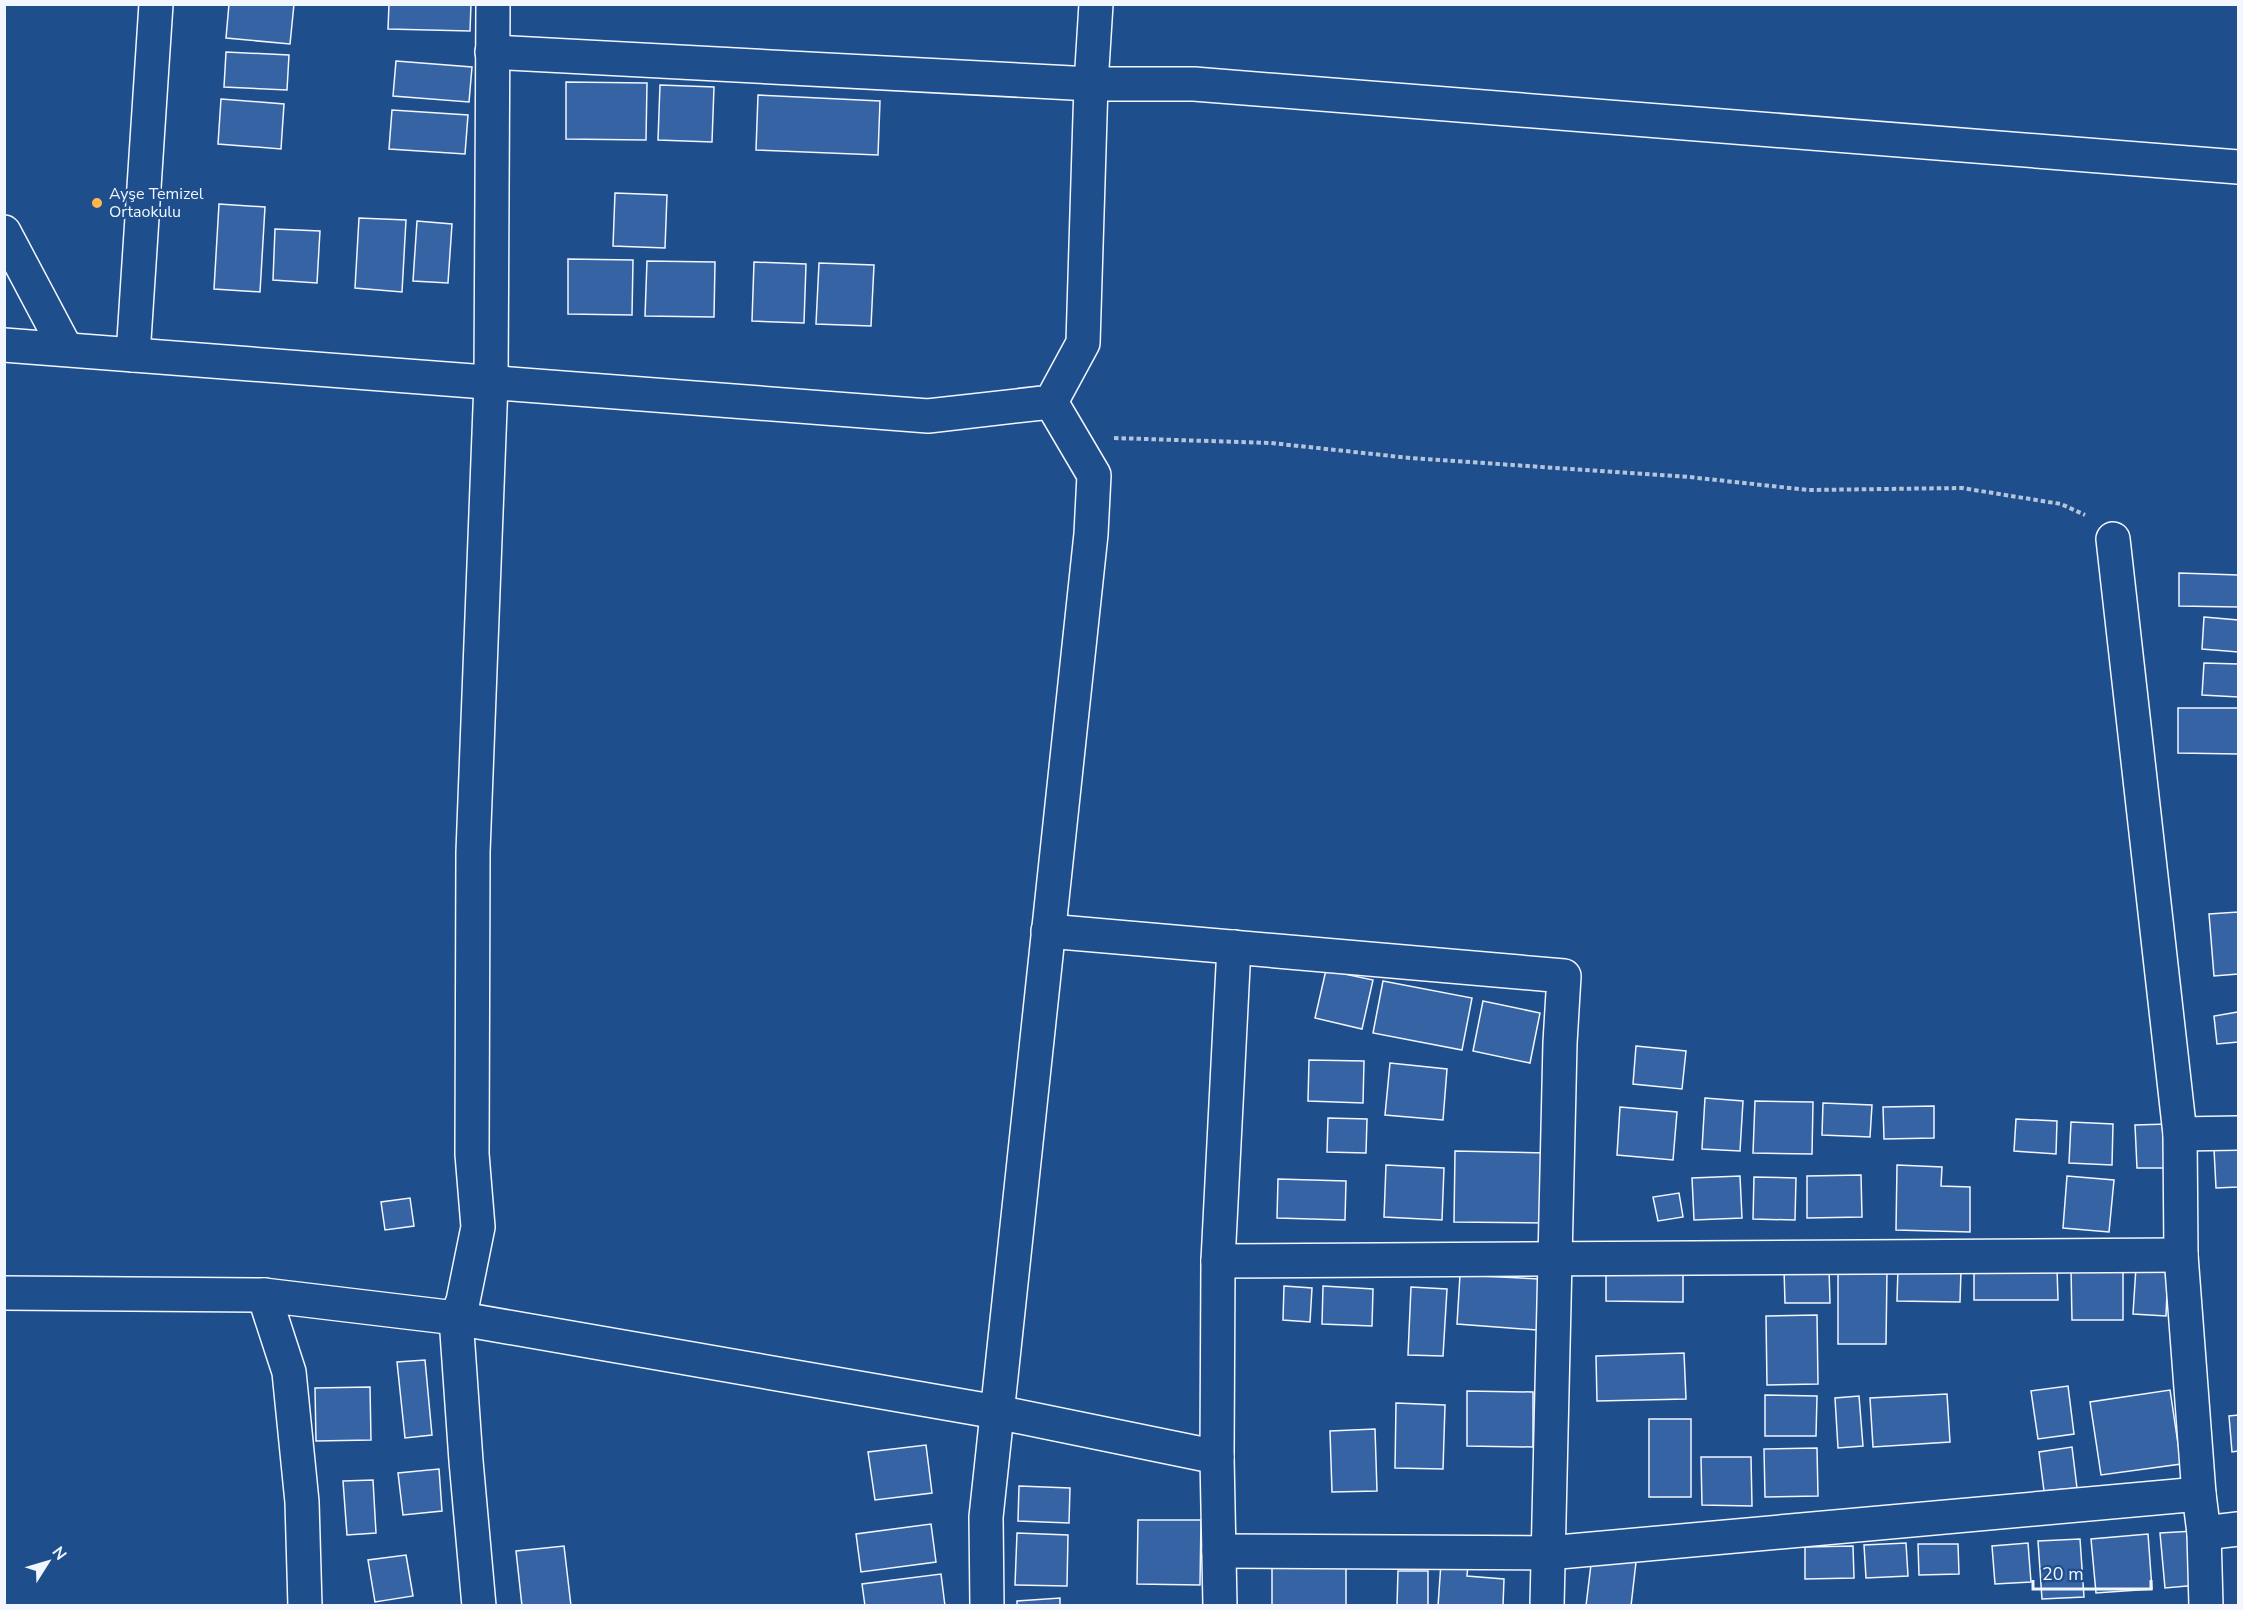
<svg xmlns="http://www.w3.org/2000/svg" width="2243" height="1610" viewBox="0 0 2243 1610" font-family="'Nunito Sans',sans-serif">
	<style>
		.building { fill: #3563a3; stroke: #f2f6ff; stroke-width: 1.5 }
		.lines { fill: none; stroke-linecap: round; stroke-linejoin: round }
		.street-casing { stroke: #f2f6ff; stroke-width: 36 }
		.path { stroke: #b3c4dc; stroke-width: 4; stroke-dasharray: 4.5 3; stroke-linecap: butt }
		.street { stroke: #1f4e8c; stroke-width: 33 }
		.poi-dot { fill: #ffb74d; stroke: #1f4e8c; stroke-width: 2 }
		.labels { text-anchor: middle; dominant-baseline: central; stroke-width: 4.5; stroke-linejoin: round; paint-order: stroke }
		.poi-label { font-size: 16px; fill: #f2f6ff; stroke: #1f4e8c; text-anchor: start }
	</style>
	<rect width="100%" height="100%" fill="#1f4e8c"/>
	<g class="building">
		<path d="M229 4H294L290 44 226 38Z"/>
		<path d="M389 4H471L470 31 388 29Z"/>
		<path d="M226 52 289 55 287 90 224 87Z"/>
		<path d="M396 61 472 67 469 102 393 96Z"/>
		<path d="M566 82 647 83 646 140 566 139Z"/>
		<path d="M660 85 714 87 712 142 658 140Z"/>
		<path d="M758 95 880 101 878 155 756 150Z"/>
		<path d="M221 99 284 104 281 149 218 144Z"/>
		<path d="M392 110 468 115 465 154 389 149Z"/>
		<path d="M615 193 667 195 665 248 613 246Z"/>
		<path d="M219 204 265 207 260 292 214 289Z"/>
		<path d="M359 218 406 220 402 292 355 288Z"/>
		<path d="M417 221 452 224 448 283 413 281Z"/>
		<path d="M275 229 320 231 317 283 273 280Z"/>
		<path d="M568 259 633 260 632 315 568 314Z"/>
		<path d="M647 261 715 262 714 317 645 316Z"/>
		<path d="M754 262 806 264 804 323 752 321Z"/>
		<path d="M819 263 874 265 871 326 816 324Z"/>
		<path d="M2179 573 2238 575V607L2179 606Z"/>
		<path d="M2204 617 2238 620V652L2202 649Z"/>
		<path d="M2204 663 2238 664V697L2202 695Z"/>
		<path d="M2178 708H2238V754L2178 753Z"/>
		<path d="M2238 912V974L2214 976 2209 914Z"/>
		<path d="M1326 970 1373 980 1362 1029 1315 1018Z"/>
		<path d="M1383 981 1472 998 1462 1050 1373 1033Z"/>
		<path d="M1483 1001 1540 1013 1530 1063 1473 1051Z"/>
		<path d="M2238 1012V1042L2217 1044 2214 1016Z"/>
		<path d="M1636 1046 1686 1051 1682 1089 1633 1084Z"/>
		<path d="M1309 1060 1364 1061 1363 1103 1308 1101Z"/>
		<path d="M1390 1063 1447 1069 1443 1120 1385 1115Z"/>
		<path d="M1705 1098 1743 1101 1740 1151 1702 1149Z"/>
		<path d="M1755 1101 1813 1102 1812 1154 1753 1153Z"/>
		<path d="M1823 1103 1872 1105 1870 1137 1822 1135Z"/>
		<path d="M1934 1106V1138L1884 1139 1883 1107Z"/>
		<path d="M1620 1107 1677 1112 1673 1160 1617 1155Z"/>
		<path d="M1328 1118 1367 1119 1366 1153 1327 1152Z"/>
		<path d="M2016 1119 2057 1121 2056 1154 2014 1151Z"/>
		<path d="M2071 1122 2113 1124 2112 1165 2069 1163Z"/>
		<path d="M2168 1124 2169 1168H2137L2135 1125Z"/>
		<path d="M2238 1148V1187L2216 1188 2214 1149Z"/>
		<path d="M1455 1151 1548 1153 1547 1223 1454 1222Z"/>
		<path d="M1386 1165 1444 1168 1442 1220 1384 1217Z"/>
		<path d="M1897 1165 1942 1167 1941 1186 1970 1187V1232L1896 1230Z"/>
		<path d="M1861 1175 1862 1217 1807 1218V1176Z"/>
		<path d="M1740 1176 1742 1218 1694 1220 1692 1178Z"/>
		<path d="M2067 1176 2114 1180 2109 1232 2063 1228Z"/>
		<path d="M1754 1177 1796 1178 1795 1220 1753 1219Z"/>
		<path d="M1278 1179 1346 1181 1345 1220 1277 1218Z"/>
		<path d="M1679 1193 1683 1217 1658 1221 1653 1197Z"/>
		<path d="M410 1198 414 1226 385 1230 381 1202Z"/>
		<path d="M1606 1262 1683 1263V1302L1606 1301Z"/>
		<path d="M2136 1267 2168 1270 2166 1316 2133 1314Z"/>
		<path d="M1784 1268H1829L1830 1303H1785Z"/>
		<path d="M1898 1268 1961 1270 1960 1302 1897 1301Z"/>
		<path d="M1974 1268H2057L2058 1300H1974Z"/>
		<path d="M2071 1268H2123V1320H2072Z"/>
		<path d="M1838 1269 1887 1270 1886 1344H1838Z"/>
		<path d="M1460 1275 1540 1279 1537 1330 1457 1324Z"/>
		<path d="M1284 1286 1312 1288 1310 1322 1283 1320Z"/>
		<path d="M1323 1286 1373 1289 1372 1326 1322 1324Z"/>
		<path d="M1411 1287 1447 1289 1443 1356 1408 1355Z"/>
		<path d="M1817 1315 1818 1384 1767 1385 1766 1316Z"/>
		<path d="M1684 1353 1686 1399 1597 1401 1596 1356Z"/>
		<path d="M425 1360 432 1435 405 1438 397 1362Z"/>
		<path d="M2068 1386 2074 1434 2038 1439 2031 1391Z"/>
		<path d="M370 1387 371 1440 316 1441 315 1388Z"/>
		<path d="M2170 1390 2181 1464 2101 1475 2090 1402Z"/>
		<path d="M1467 1391 1533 1392V1447L1467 1446Z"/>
		<path d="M1947 1394 1950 1442 1873 1447 1870 1398Z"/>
		<path d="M1765 1395 1817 1396 1816 1436H1765Z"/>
		<path d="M1859 1396 1863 1446 1838 1448 1835 1398Z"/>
		<path d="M1396 1403 1445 1405 1443 1469 1395 1468Z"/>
		<path d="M2238 1415V1451L2232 1452 2229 1416Z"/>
		<rect x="1649" y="1419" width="42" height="78"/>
		<path d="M1375 1429 1377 1491 1332 1492 1330 1431Z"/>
		<path d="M926 1445 932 1493 875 1500 868 1452Z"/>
		<path d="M2072 1447 2077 1488 2044 1491 2039 1452Z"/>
		<path d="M1817 1448 1818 1496 1765 1497 1764 1449Z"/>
		<path d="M1701 1457H1751L1752 1506 1702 1505Z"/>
		<path d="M439 1469 442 1511 403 1515 398 1473Z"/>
		<path d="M373 1480 376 1533 347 1535 343 1481Z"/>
		<path d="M1019 1486 1070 1488 1069 1523 1018 1521Z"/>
		<path d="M1138 1520H1201L1200 1585 1137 1584Z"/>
		<path d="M931 1524 936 1562 861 1572 856 1534Z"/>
		<path d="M2194 1531 2198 1585 2165 1588 2160 1533Z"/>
		<path d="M1017 1533 1068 1535 1067 1586 1015 1585Z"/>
		<path d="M2148 1534 2152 1589 2096 1593 2091 1539Z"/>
		<path d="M2080 1539 2084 1597 2042 1599 2038 1541Z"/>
		<path d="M1906 1543 1908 1576 1866 1578 1864 1545Z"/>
		<path d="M2028 1543 2031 1582 1995 1584 1992 1546Z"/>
		<path d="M1918 1544H1958L1959 1574 1919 1575Z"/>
		<path d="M564 1546 571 1606H522L516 1551Z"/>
		<path d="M1853 1546 1854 1578 1805 1579V1547Z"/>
		<path d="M406 1555 413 1596 375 1602 368 1560Z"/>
		<path d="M1592 1556 1636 1562 1631 1606H1586Z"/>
		<path d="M1346 1563V1606H1272V1564Z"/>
		<path d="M1441 1563 1468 1565 1467 1576 1504 1579 1503 1606H1438Z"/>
		<path d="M1398 1571H1428V1606H1397Z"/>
		<path d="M941 1574 945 1606H865L862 1584Z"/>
		<path d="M1060 1598V1606H1017V1601Z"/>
	</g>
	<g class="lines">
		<defs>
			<g id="street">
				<path d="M492 52 1091 84H1194L2238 167"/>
				<path d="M4 232 66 349"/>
				<path d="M4 345 928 416 1051 402 1083 343 1091 84 1096 4"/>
				<path d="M133 355 156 4"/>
				<path d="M2113 539 2180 1134 2181 1255 2199 1494 2204 1533 2206 1606"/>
				<path d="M1048 931 1564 976 1560 1043 1547 1606"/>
				<path d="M2180 1134 2238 1133"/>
				<path d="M1218 1261 2181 1255"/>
				<path d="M4 1293 264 1295 456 1318 997 1412 1217 1457"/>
				<path d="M264 1295 289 1372 302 1502 305 1606"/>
				<path d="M2204 1533 2238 1529"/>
				<path d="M1219 1551 1548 1553 2199 1494"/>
				<path d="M479 1606 466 1461 456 1318 463 1301 478 1227 472 1154 473 852 491 382 493 4"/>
				<path d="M987 1606 986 1517 1091 534 1094 475 1051 402"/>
				<path d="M1220 1606 1217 1457 1218 1261 1234 947"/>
			</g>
		</defs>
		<use href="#street" class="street-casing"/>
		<path class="path" d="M1114 438 1271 443 1410 458 1689 477 1808 490 1962 488 2061 504 2085 515"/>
		<use href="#street" class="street"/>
	</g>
	<circle class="poi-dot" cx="97" cy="203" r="6"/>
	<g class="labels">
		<g class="poi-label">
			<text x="109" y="194">Ayşe Temizel<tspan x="109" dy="18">Ortaokulu</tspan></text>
		</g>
	</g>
	<rect width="2243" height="1610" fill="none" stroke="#f2f6ff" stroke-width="12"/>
	<g transform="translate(48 1562) rotate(53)" stroke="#1f4e8c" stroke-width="4.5" paint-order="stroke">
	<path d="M0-4.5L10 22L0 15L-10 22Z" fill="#f2f6ff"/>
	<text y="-9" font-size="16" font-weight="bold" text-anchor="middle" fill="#f2f6ff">N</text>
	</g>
	<path d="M2033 1580v9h118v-9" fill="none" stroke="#f2f6ff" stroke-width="3"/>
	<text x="2042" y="1580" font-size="18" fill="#f2f6ff" stroke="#1f4e8c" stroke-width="4.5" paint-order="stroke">20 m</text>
</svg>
